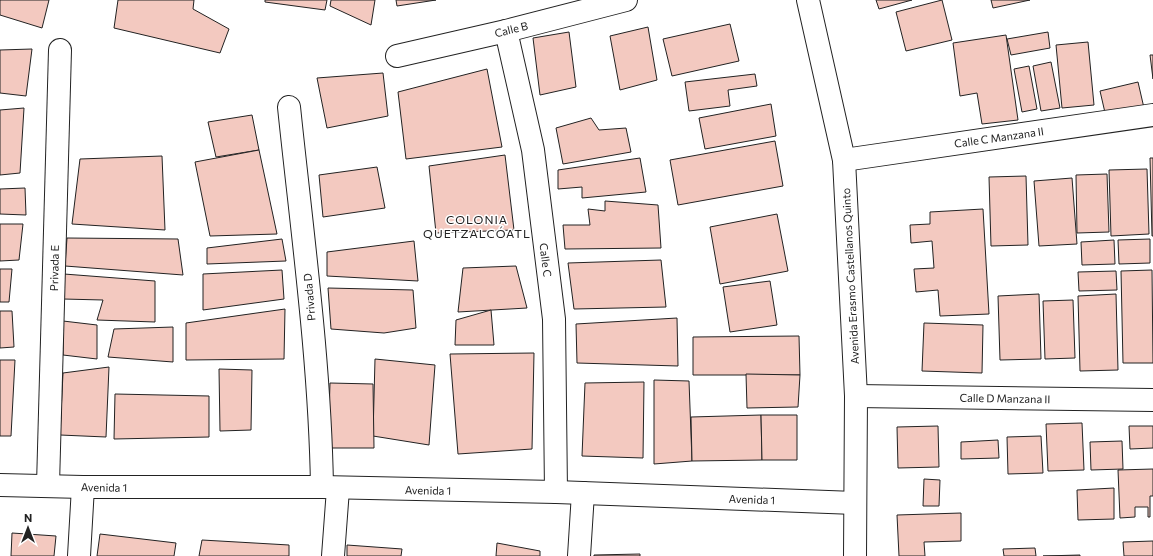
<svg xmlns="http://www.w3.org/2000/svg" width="1153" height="556" viewBox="0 0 1153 556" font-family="Commissioner,sans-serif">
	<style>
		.building { fill: #f3c9c0; stroke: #222 }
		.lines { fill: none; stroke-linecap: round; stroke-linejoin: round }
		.minor-casing { stroke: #222; stroke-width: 24 }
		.minor { stroke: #fff; stroke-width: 22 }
		.labels { text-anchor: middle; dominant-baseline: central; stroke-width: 3; stroke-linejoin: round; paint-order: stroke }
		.street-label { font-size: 11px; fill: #222; stroke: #fff }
		.neighbourhood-label { font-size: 12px; letter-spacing: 1px; fill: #222; stroke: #fff }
	</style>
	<rect width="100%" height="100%" fill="#fff"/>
	<g class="building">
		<path d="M0 0H49L42 28 0 15Z"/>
		<path d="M118 0H194L193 9 229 29 220 53 114 28Z"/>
		<path d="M265 0H327L325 10 265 2Z"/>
		<path d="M331 0H375L371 25 330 6Z"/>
		<path d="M396 0H436L397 6Z"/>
		<path d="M876 0H912L879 9Z"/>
		<path d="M942 0 952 40 906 51 896 12Z"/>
		<path d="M991 0H1030L993 8Z"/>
		<path d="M730 24 739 61 672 76 663 39Z"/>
		<path d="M648 27 657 80 620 90 610 36Z"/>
		<path d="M569 32 576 87 540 95 533 38Z"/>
		<path d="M1048 32 1050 48 1011 55 1007 39Z"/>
		<path d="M1006 35 1018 120 982 124 977 93 960 96 953 43Z"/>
		<path d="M1088 42 1094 105 1062 108 1056 45Z"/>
		<path d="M32 49 26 96 0 93V50Z"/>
		<path d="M1150 55H1153V79Z"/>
		<path d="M1051 62 1060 108 1041 111 1033 66Z"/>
		<path d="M1029 66 1037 109 1022 112 1014 69Z"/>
		<path d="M487 69 502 147 406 159 398 92Z"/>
		<path d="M383 73 388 116 327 128 317 78Z"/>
		<path d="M755 74 757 86 728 90 730 106 689 111 685 82Z"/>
		<path d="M1138 82 1144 108 1106 117 1100 91Z"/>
		<path d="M771 104 776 136 705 149 699 118Z"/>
		<path d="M24 108 20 173 0 175V110Z"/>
		<path d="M252 115 259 150 216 157 208 122Z"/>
		<path d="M591 118 599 130 626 128 631 152 563 164 556 128Z"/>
		<path d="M775 141 783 186 678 205 670 160Z"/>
		<path d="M259 150 277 234 210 236 195 162Z"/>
		<path d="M505 155 514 230 436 233 429 166Z"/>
		<path d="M162 156 165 230 72 224 80 159Z"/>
		<path d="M640 158 646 192 582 198V187L558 189V170Z"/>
		<path d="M1150 158H1153V236H1152Z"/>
		<path d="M377 167 385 208 323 217 319 175Z"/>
		<path d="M1147 169 1149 234 1111 236 1109 170Z"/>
		<path d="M1107 174 1109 232 1077 233 1076 175Z"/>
		<path d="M1026 176 1028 245 991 246 989 177Z"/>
		<path d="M1072 178 1077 244 1039 246 1034 181Z"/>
		<path d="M25 188 26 215 0 214V189Z"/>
		<path d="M605 201 658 205 661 248 565 249 563 225H590L588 209 605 211Z"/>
		<path d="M983 209 989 314 940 316 938 290 916 292 914 269 934 268 932 241 911 243 910 225 930 224V212Z"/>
		<path d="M777 214 788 271 720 284 710 227Z"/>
		<path d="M0 224H23L19 260 0 261Z"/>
		<path d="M67 238 178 239 183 275 65 266Z"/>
		<path d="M282 239 286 261 207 264V248Z"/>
		<path d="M1150 239V263L1119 264 1118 240Z"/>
		<path d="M1114 240 1115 264 1082 265 1081 242Z"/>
		<path d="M414 241 418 281 327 276V252Z"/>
		<path d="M661 260 666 307 574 309 568 263Z"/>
		<path d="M516 266 527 308 458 312 463 268Z"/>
		<path d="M0 269H12L9 302H0Z"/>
		<path d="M282 270 284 299 203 310V274Z"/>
		<path d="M1152 270 1153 363H1123L1121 271Z"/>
		<path d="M1116 271 1117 290 1079 291 1078 272Z"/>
		<path d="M64 274 155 281V322L97 320 103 300 63 299Z"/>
		<path d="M770 281 777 325 730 332 723 287Z"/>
		<path d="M328 288 413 290 416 328 384 333 331 329Z"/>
		<path d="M1039 294 1041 359 1000 360 998 296Z"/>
		<path d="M1116 294 1118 370 1080 371 1078 296Z"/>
		<path d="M1073 300 1075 358 1045 359 1043 301Z"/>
		<path d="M285 309 284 359 186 360V323Z"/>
		<path d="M491 310 494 345H455L456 320Z"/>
		<path d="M0 311H12L14 347 0 348Z"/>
		<path d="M677 318 678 366 577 363 576 324Z"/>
		<path d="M63 321 97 325V359L63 355Z"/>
		<path d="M924 323 983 325 982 373 922 371Z"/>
		<path d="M173 327V362L108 357 114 329Z"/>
		<path d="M799 336 800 375H693V337Z"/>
		<path d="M534 353 532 449 458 454 450 354Z"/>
		<path d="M375 359 435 365 429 445 373 436Z"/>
		<path d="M0 360H15L11 436H0Z"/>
		<path d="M109 367 106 437 60 435 63 373Z"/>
		<path d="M219 369 252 370 251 430 220 431Z"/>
		<path d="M746 374 800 375 798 407 747 408Z"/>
		<path d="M654 380 689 381 692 461 654 464Z"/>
		<path d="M644 382 643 458 582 456 585 383Z"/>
		<path d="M330 383 373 384 374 448H328Z"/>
		<path d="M115 394 209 396V437L114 439Z"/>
		<path d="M761 415 762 460 692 461 691 417Z"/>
		<path d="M761 415H797V460H762Z"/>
		<path d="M1082 423 1084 470 1048 471 1046 424Z"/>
		<path d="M938 426 939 467 898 468 897 427Z"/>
		<path d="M1129 426H1153V448L1130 449Z"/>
		<path d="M1041 436 1043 473 1008 474 1007 437Z"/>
		<path d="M998 440 999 458 961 459V442Z"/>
		<path d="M1122 441 1123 469 1091 470 1090 442Z"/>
		<path d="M1153 469V496H1150V517H1148V507H1135V517L1120 518 1118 470Z"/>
		<path d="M924 479 940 480 939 506H923Z"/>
		<path d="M1114 488V519L1078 520 1077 490Z"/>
		<path d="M961 513V541L924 542 925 556H899L897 515Z"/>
		<path d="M12 533 56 536 54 556H11Z"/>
		<path d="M100 534 176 543 174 556H97Z"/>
		<path d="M202 540 289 545V556H199Z"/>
		<path d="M1153 541V556H1124L1123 542Z"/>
		<path d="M497 543 540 551V556H496Z"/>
		<path d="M347 545 402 549 401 556H347Z"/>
		<path d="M1035 548 1036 556H1004L1003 549Z"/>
		<path d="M640 554V556H594V555Z"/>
		<path d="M1080 555V556H1043Z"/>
	</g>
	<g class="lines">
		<defs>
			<g id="minor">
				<path d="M808 0 844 160 856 396 855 556"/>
				<path d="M506 31 533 150 554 319 556 492"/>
				<path d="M397 56 506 31 626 0"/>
				<path d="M289 107C302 232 320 361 322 487"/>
				<path d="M844 160 1153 115"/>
				<path d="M856 396 1153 400"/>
				<path d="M0 485 83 487H322L556 492 855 503"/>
				<path d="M48 485 60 50"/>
				<path d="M79 556 83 487"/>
				<path d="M333 556 338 489"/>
				<path d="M579 556 583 493"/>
			</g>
		</defs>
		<use href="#minor" class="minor-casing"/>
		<use href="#minor" class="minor"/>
	</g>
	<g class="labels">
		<g class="street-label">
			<text transform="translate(511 29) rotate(-14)">Calle B</text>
			<text transform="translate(999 137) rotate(-8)">Calle C Manzana II</text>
			<text transform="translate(546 260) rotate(83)">Calle C</text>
			<text transform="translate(54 268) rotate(-89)">Privada E</text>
			<text transform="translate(850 276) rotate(-93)">Avenida Erasmo Castellanos Quinto</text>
			<text transform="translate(309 297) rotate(-95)">Privada D</text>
			<text transform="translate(1005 398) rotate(1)">Calle D Manzana II</text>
			<text transform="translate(104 487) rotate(1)">Avenida 1</text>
			<text transform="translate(428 490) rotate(1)">Avenida 1</text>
			<text transform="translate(752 499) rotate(2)">Avenida 1</text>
		</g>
		<g class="neighbourhood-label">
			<text x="477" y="219">COLONIA<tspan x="477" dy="14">QUETZALCÓATL</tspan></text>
		</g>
	</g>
	<g transform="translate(28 528)" stroke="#ffffff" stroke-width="3" paint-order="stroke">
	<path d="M0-3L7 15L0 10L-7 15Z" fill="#222222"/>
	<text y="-6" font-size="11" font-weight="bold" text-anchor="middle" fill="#222222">N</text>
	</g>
</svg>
